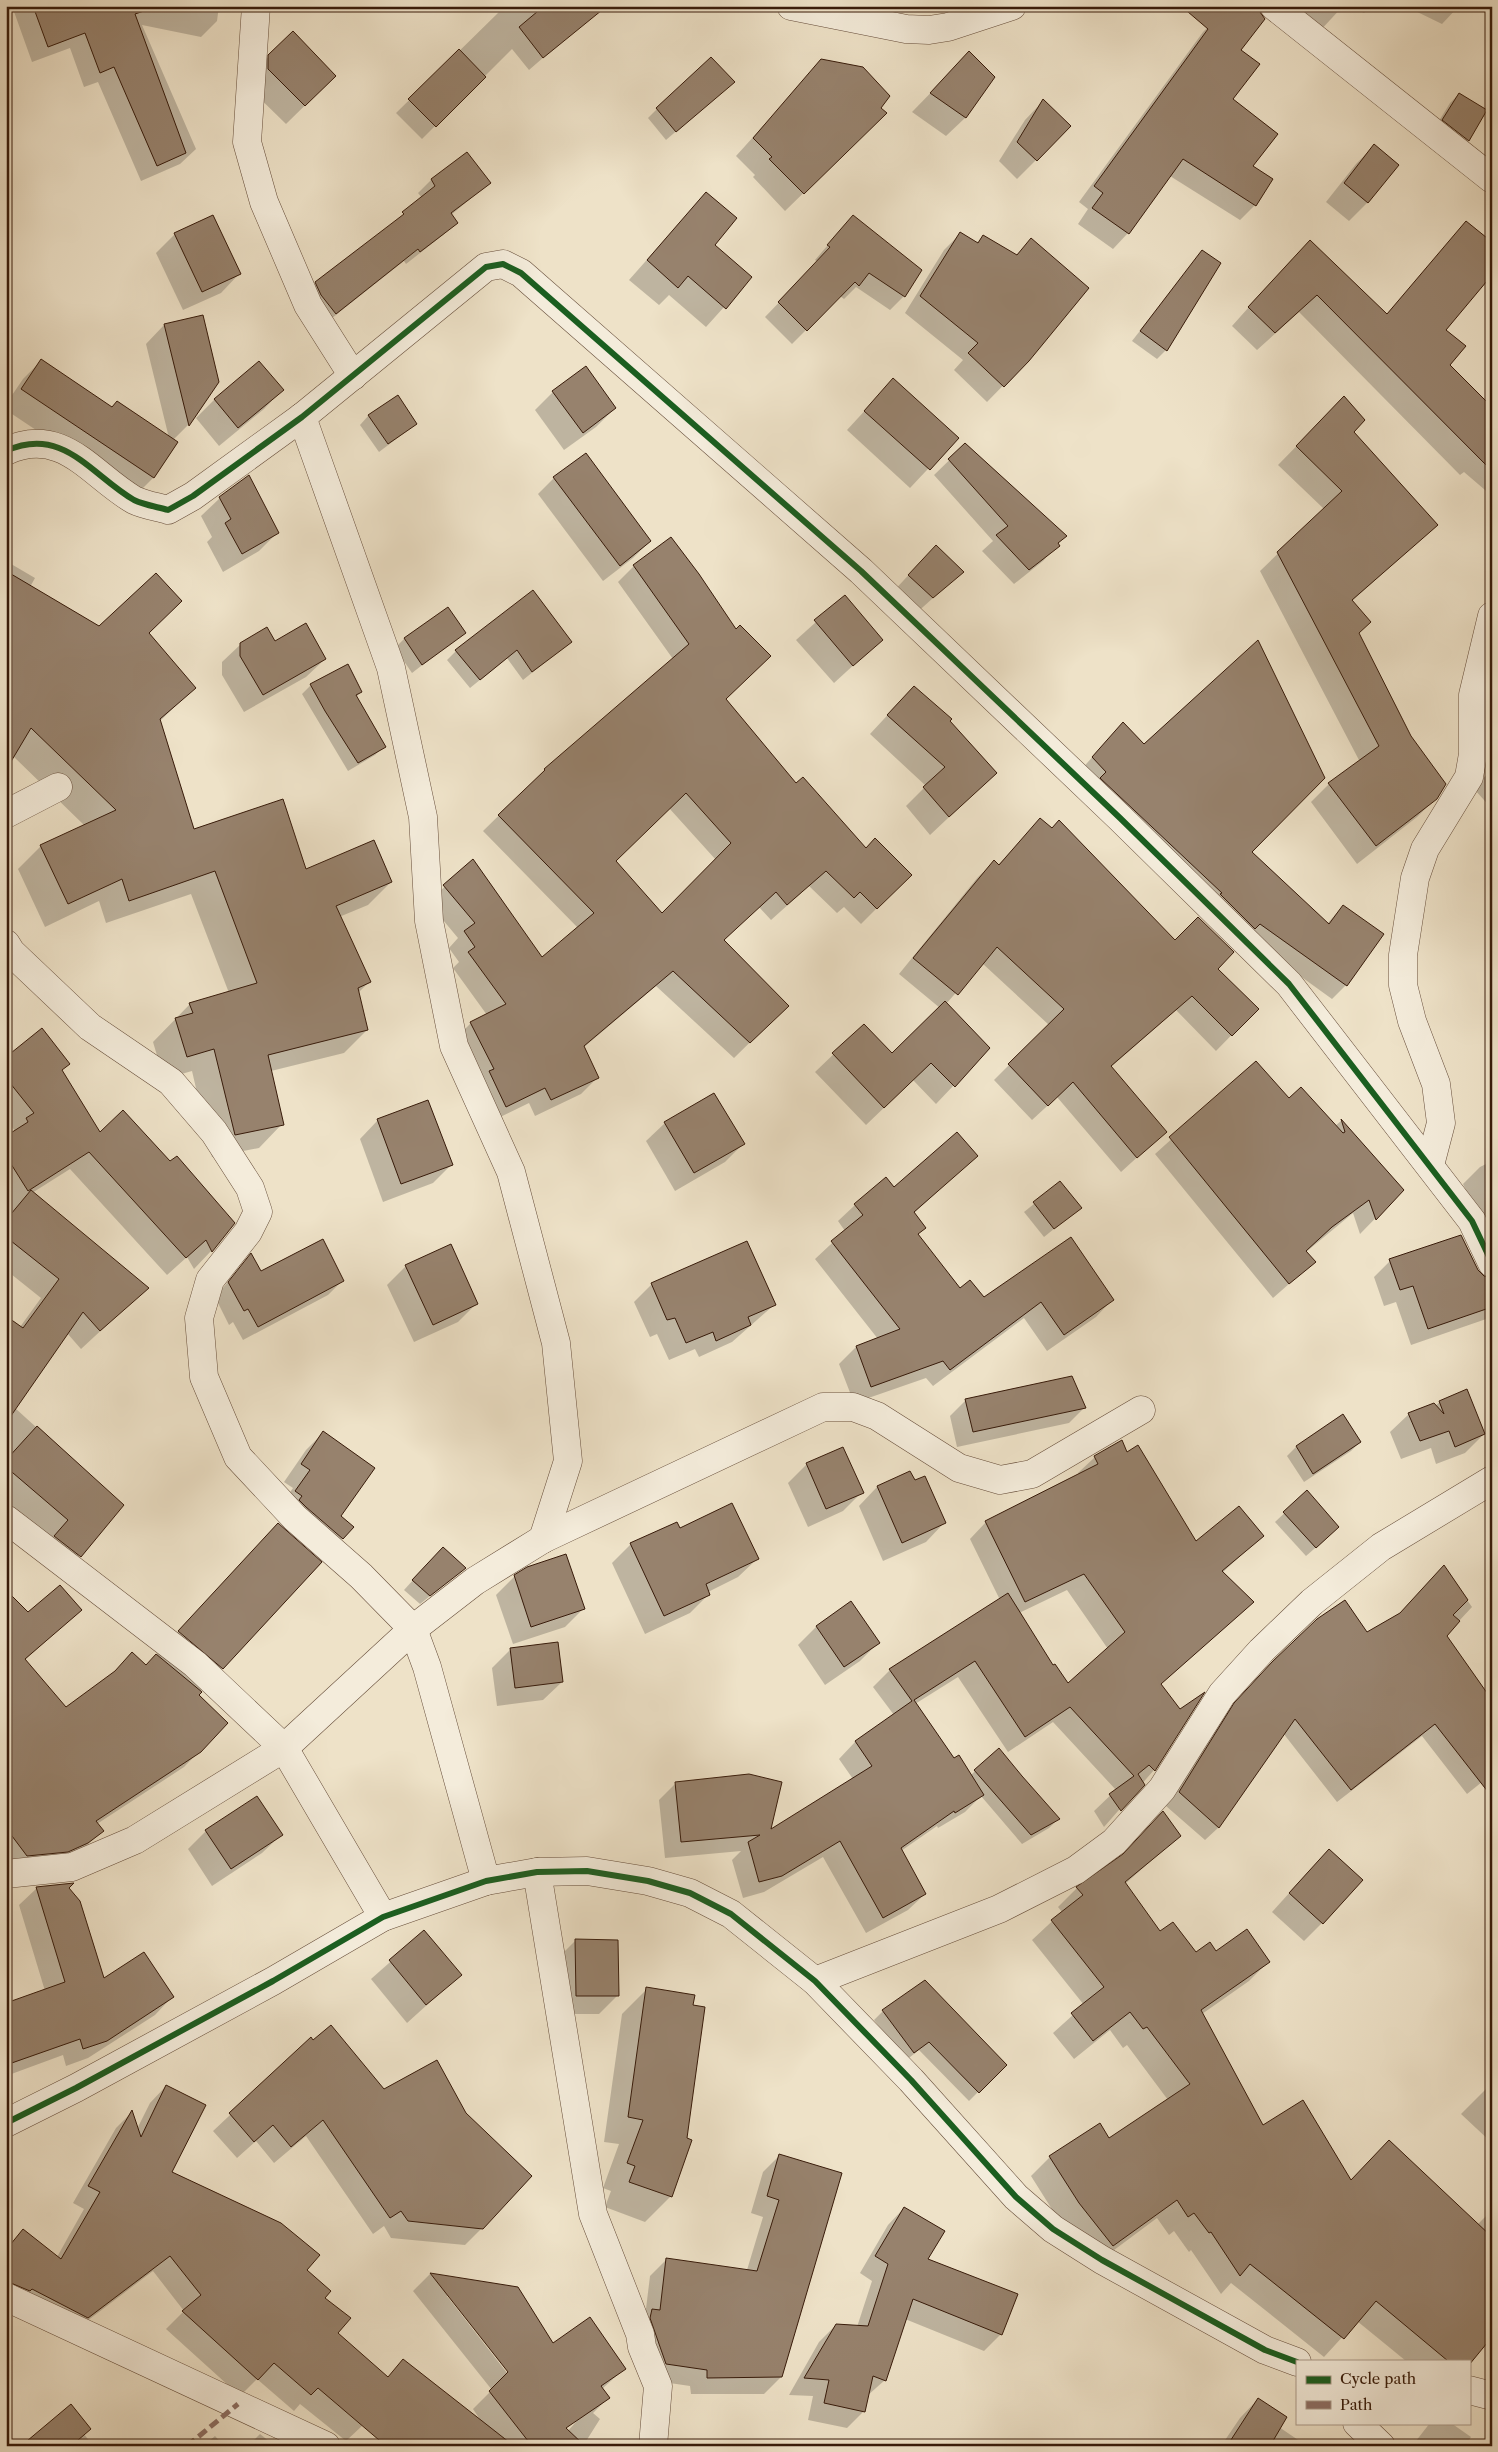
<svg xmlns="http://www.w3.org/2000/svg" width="1498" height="2452" viewBox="0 0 1498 2452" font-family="'Libre Caslon Text',serif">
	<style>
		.shadow { fill: #0003; fill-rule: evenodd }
		.building { fill: #97826d; stroke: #381b0a; fill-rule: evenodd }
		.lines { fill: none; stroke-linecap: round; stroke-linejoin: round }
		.minor-casing { stroke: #664d3a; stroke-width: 29 }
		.minor { stroke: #f4ecdb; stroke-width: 28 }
		.quiet { stroke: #8d6e63; stroke-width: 5; stroke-dasharray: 10 5; stroke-linecap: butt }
		.cycleway-casing { stroke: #f4ecdb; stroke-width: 9 }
		.cycleway { stroke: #1b5e20; stroke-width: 6 }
	</style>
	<rect width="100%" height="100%" fill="#eee2c8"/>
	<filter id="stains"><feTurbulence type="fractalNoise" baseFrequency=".004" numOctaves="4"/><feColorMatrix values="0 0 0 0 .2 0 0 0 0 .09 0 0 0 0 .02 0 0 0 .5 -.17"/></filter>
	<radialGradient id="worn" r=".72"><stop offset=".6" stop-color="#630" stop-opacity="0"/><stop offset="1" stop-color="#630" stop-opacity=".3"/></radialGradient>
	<g class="shadow">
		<path d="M12 6H219L217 21 201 37 142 25 196 149 180 164 141 181 98 82 84 87 70 48 32 62Z"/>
		<path d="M493 6H556L575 30 529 70 512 49 422 139 396 113 499 12H493Z"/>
		<path d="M1267 6H1343L1307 45Z"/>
		<path d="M1352 6H1370L1364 13Z"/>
		<path d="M1405 6H1459L1442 24Z"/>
		<path d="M1219 16 1240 50 1231 99 1251 167 1255 205 1240 220 1170 176 1128 233 1113 249 1078 224 1088 209 1079 202 1203 32Z"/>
		<path d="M293 33 335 76 286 124 249 88 250 75Z"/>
		<path d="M822 61 879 109 867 131 785 211 753 177 755 175 736 156Z"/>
		<path d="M951 72 994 77 965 118 946 136 912 112Z"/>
		<path d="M733 82 666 140 648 118 657 109Z"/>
		<path d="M1459 94 1468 140 1459 149 1434 129 1450 103Z"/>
		<path d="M1043 101 1070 126 1017 179 999 161 1025 120Z"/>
		<path d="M1374 146 1368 202 1349 221 1326 202 1356 164Z"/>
		<path d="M1492 150V172L1481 165Z"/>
		<path d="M467 154 489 183 451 215 456 222 443 235 406 264 404 261 322 326 303 296 316 283 390 226 422 198 418 193 431 180Z"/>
		<path d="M706 193 713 245 751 277 706 327 669 295 659 305 629 280Z"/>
		<path d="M853 216 920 271 904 296 890 310 856 287 844 299 840 296 792 344 765 317 818 262 815 260Z"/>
		<path d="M1467 223 1444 330 1449 365 1492 409V496L1464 472 1460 475 1299 312 1257 350 1232 326 1292 259 1386 315Z"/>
		<path d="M175 234 239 274 221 293 183 310 156 253Z"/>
		<path d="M960 234 976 243 983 237 1015 256 1031 240 1028 360 987 402 954 370 963 360 905 313 944 250Z"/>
		<path d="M1202 252 1219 264 1166 350 1157 359 1132 341Z"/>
		<path d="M164 325 218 381 188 425 173 440 177 443 153 478 135 496 6 410V404L23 379 42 360 111 408 169 438 146 344Z"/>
		<path d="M893 380 957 438 910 488 847 430Z"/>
		<path d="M282 390 264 409 219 446 196 418 215 399Z"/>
		<path d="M553 392 615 408 596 427 564 450 535 410Z"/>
		<path d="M369 415 416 424 379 452 360 425Z"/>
		<path d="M1326 416 1353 432 1437 525 1352 601 1358 634 1436 798 1417 817 1357 864 1311 802 1329 784 1360 762 1260 571 1324 509 1278 465Z"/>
		<path d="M965 445 1065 536 1043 561 1014 584 982 551 993 541 934 475Z"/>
		<path d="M554 478 650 541 633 558 603 581 538 494Z"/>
		<path d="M220 498 278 532 259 551 223 572 207 542 212 537 201 516Z"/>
		<path d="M671 539 724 699 796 785 894 891 861 924 844 907 837 913 809 886 771 920 759 907 723 940 787 1006 734 1058 656 986 583 1048 597 1078 581 1094 535 1116 529 1103 490 1122 455 1039 471 1023 487 1015 453 968 459 962 449 948 458 938 428 902 473 861 542 958 578 928 483 831 545 770 673 659 618 582 634 566ZM669 808 716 860 662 915 614 861Z"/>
		<path d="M6 561 35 578 30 587 99 627 148 633 194 688 160 721 193 831 306 870 391 882 368 905 339 917 370 981 358 993 367 1030 344 1053 271 1071 282 1124 259 1148 212 1157 192 1071 164 1079 153 1042 190 1004 229 993 191 894 106 923 99 901 45 927 18 869 41 846 85 826 13 756 6 768Z"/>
		<path d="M917 566 962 572 913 616 890 595Z"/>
		<path d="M845 596 881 640 834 683 796 640Z"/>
		<path d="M448 609 465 632 412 673 395 648 404 639Z"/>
		<path d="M275 642 325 659 306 677 244 712 222 675V662L241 644Z"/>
		<path d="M570 642 523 680 507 658 470 688 447 660 456 651Z"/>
		<path d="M311 685 361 692 356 697 384 746 375 755 348 771 302 694Z"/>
		<path d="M896 706 949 721 996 773 930 835 906 806 926 786 870 734Z"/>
		<path d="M1123 723 1250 852 1327 924 1343 906 1382 934 1346 985 1332 999 1246 937 1079 772Z"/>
		<path d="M1492 770V809L1475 790 1477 784Z"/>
		<path d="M1040 820 1175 942 1216 969 1257 1009 1216 1051 1176 1010 1111 1067 1165 1132 1121 1172 1057 1097 1032 1120 994 1080 1049 1025 982 963 946 1004 989 1048 936 1104 913 1080 866 1125 815 1072 864 1025 892 1054 940 1008 899 974 978 877 994 862 998 865Z"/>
		<path d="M6 1058 61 1071 100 1133 169 1162 211 1251 194 1269 187 1257 167 1275 70 1169 32 1193 147 1288 81 1349 67 1333 15 1408 122 1505 62 1574 50 1539 6 1501V1317L20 1327 41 1298 6 1270V1137L15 1131 6 1119Z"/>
		<path d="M1256 1063 1289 1100 1335 1126 1341 1121 1403 1190 1360 1234 1353 1213 1306 1252 1314 1262 1273 1298 1155 1154Z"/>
		<path d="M378 1120 451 1165 433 1183 383 1202 360 1139Z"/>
		<path d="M665 1123 743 1144 725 1162 675 1191 646 1141Z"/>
		<path d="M976 1156 913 1214 917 1235 960 1289 983 1299 1112 1300 1096 1317 1047 1351 1024 1318 933 1386 926 1378 854 1403 839 1364 856 1347 878 1339 815 1259 845 1231 838 1221 855 1205Z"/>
		<path d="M1492 1161V1317L1411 1345 1396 1302 1384 1306 1374 1277 1390 1261 1461 1236 1482 1277 1491 1280 1486 1232 1463 1184 1480 1167Z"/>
		<path d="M1060 1183 1080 1208 1044 1237 1024 1212Z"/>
		<path d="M251 1255 260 1273 342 1281 328 1295 243 1340 233 1322 229 1325 215 1297Z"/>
		<path d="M406 1266 477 1303 458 1322 414 1342 387 1285Z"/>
		<path d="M652 1284 774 1305 732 1342 699 1357 695 1349 669 1360 657 1334 650 1337 634 1302Z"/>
		<path d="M966 1400 1084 1408 1069 1423 957 1447 950 1416Z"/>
		<path d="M1440 1402 1484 1434 1465 1453 1436 1464 1431 1448 1401 1459 1390 1432 1409 1414 1435 1406Z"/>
		<path d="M1343 1416 1360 1442 1351 1451 1304 1482 1287 1456 1296 1447Z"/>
		<path d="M323 1433 340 1516 353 1527 325 1556 278 1509 293 1488 284 1482 306 1450Z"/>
		<path d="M1127 1454 1196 1543 1262 1536 1222 1573 1252 1602 1160 1685 1154 1770 1104 1827 1094 1811 1116 1790 1053 1722 1008 1752 958 1677 915 1704 954 1759 970 1776 975 1771 1058 1819 1049 1828 1022 1844 981 1796 965 1812 938 1828 937 1826 901 1851 925 1894 908 1910 866 1933 823 1857 764 1892 743 1898 732 1860 741 1851 665 1858 659 1800 676 1783 769 1831 853 1779 839 1759 855 1742 894 1715 873 1687 890 1670 1000 1600 970 1539 986 1522 1080 1475 1078 1473 1095 1457ZM1067 1590 1108 1649 1068 1685 1052 1667 1019 1613Z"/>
		<path d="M807 1464 862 1492 843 1511 808 1527 788 1483Z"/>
		<path d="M910 1472 944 1523 926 1542 883 1561 859 1506 877 1487Z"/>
		<path d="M1307 1492 1329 1536 1306 1556 1275 1522Z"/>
		<path d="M278 1524 222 1668 197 1695 227 1723 184 1767 97 1824 103 1831 72 1858 6 1864V1819L28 1614 80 1610 25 1660 66 1709 145 1667Z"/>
		<path d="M676 1524 679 1530 757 1559 738 1577 708 1592 709 1594 690 1613 645 1634 612 1563 630 1545Z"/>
		<path d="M434 1557 465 1568 420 1604 404 1590Z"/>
		<path d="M1444 1567 1472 1607 1445 1636 1492 1774 1467 1794 1422 1736 1337 1802 1283 1733 1218 1828 1205 1840 1166 1806 1222 1718 1259 1676 1366 1634 1398 1616Z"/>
		<path d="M515 1576 584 1608 565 1627 513 1644 496 1595Z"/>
		<path d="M850 1603 878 1643 860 1661 825 1685 798 1645 816 1627Z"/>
		<path d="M511 1649 562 1682 543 1700 497 1706 492 1668Z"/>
		<path d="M206 1831 281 1835 262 1853 212 1886 188 1849Z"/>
		<path d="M1179 1836 1125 1884 1160 1933 1196 1954 1215 1952 1268 1962 1249 1981 1202 2014 1262 2127 1350 2181 1477 2225 1492 2210V2336L1469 2361H1406L1357 2321 1324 2357 1231 2283 1221 2294 1191 2250 1189 2252 1174 2231 1169 2235 1157 2218 1094 2265 1060 2222 1031 2176 1050 2157 1109 2139 1168 2100 1127 2045 1123 2048 1110 2030 1074 2059 1053 2033 1084 2005 1032 1940 1062 1912 1058 1907 1077 1888 1120 1859Z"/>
		<path d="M1311 1869 1322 1923 1304 1941 1272 1912Z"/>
		<path d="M37 1888H67L103 1980 172 1997 155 2015 88 2058 66 2066 63 2055 6 2076V2004L45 1991 19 1905Z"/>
		<path d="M424 1932 460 1975 407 2023 371 1979Z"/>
		<path d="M576 1940 617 1996 599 2014H558L557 1959Z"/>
		<path d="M647 1989 692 2007 685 2139 690 2141 670 2197 645 2222 605 2207 611 2191 603 2188 619 2144 604 2142 622 2014Z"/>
		<path d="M883 2011 1005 2065 969 2101 919 2050 905 2061 874 2020Z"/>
		<path d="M311 2039 482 2228 465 2245 391 2238 384 2226 373 2234 306 2136 274 2163 256 2141 237 2158 213 2131Z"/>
		<path d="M1492 2083V2143L1461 2114Z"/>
		<path d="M166 2086 170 2172 305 2270 324 2298 336 2333 363 2425 346 2441 300 2404 294 2411 257 2379 240 2396 166 2329 184 2311 153 2271 70 2334 6 2305V2248L23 2231 57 2257 84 2209 73 2203 116 2128 132 2112 137 2129 150 2103Z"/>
		<path d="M779 2156 781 2377 764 2394H691L690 2386 649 2380 645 2317 650 2276 667 2259 747 2270 763 2217 751 2213 763 2172Z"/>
		<path d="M904 2208 926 2259 1001 2334 984 2351 905 2319 885 2380 867 2396 864 2411 847 2428 808 2420 813 2396 789 2395 819 2342 836 2325 857 2327 872 2281 860 2273 888 2225Z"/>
		<path d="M430 2274 518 2288 553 2345 625 2368 602 2389 608 2398 593 2413 600 2419 583 2446H404L481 2421 473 2409 492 2390 413 2291ZM447 2296H450L513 2376 511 2378ZM581 2416 568 2431 564 2427Z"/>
		<path d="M6 2368 11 2374 6 2378Z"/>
		<path d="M1258 2399 1279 2427 1307 2446H1221L1240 2418Z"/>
		<path d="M1430 2423H1451L1471 2437 1465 2446H1412Z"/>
		<path d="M84 2434 93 2446H26Z"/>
		<path d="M260 2434 275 2446H248Z"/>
		<path d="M215 2436 224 2446H203Z"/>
	</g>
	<g class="building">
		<path d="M33 6H146L147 10 135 14 186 153 157 166 114 67 100 73 85 33 48 47Z"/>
		<path d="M544 6H607L543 58 519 27Z"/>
		<path d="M1181 6H1259L1260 12 1265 19 1241 50 1260 64 1233 99 1278 134 1253 166 1273 179 1256 206 1183 159 1129 234 1092 208 1103 193 1094 186 1208 29Z"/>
		<path d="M293 31 336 76 305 106 268 69V55Z"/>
		<path d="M459 49 486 77 436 127 408 99Z"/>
		<path d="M969 51 995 77 966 118 930 93Z"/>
		<path d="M711 57 735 82 676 132 656 108Z"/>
		<path d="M821 59 863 67 890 96 881 108 887 113 804 194 769 159 772 157 753 138Z"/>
		<path d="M1459 93 1487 110 1469 141 1442 120Z"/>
		<path d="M1043 99 1071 126 1037 161 1017 142Z"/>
		<path d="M1374 144 1399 165 1368 203 1344 183Z"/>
		<path d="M467 152 491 183 451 213 458 223 420 252 418 249 336 314 321 295 315 282 404 214 402 212 435 186 431 179Z"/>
		<path d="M706 192 737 218 715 245 752 277 726 309 688 276 678 288 647 260Z"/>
		<path d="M213 215 241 274 202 292 174 233Z"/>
		<path d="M853 215 922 270 905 297 869 273 859 286 855 282 807 331 778 302 830 247 827 245Z"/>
		<path d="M1466 221 1492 242V275L1446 330 1466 346 1450 365 1492 407V471L1317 295 1275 333 1248 307 1310 240 1387 314Z"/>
		<path d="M960 232 978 243 983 235 1017 255 1031 238 1089 288 1029 361 1004 387 968 353 978 343 920 296Z"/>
		<path d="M1202 250 1221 263 1167 351 1140 331Z"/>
		<path d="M203 315 219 382 189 426 164 324Z"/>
		<path d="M41 359 112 407 117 401 178 442 154 478 21 389Z"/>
		<path d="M259 361 284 390 238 428 214 399Z"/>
		<path d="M586 366 616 408 583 433 552 391Z"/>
		<path d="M893 378 959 438 930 470 864 411Z"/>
		<path d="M398 395 417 424 388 444 368 415Z"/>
		<path d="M1344 396 1365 420 1354 432 1438 525 1352 600 1371 622 1359 633 1411 736 1446 784 1437 799 1376 846 1328 783 1379 746 1277 552 1342 491 1296 446Z"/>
		<path d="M965 443 1067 536 1058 543 1060 546 1029 570 996 535 1008 526 948 459Z"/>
		<path d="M586 453 651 541 620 566 553 477Z"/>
		<path d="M249 475 279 533 242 554 225 523 231 519 219 497Z"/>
		<path d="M671 537 699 574 736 629 740 625 771 656 726 699 796 783 803 777 866 848 875 838 912 875 877 909 860 892 854 898 826 871 787 905 776 892 724 940 789 1006 750 1043 673 971 584 1046 599 1078 551 1100 545 1088 506 1107 489 1071 494 1069 470 1022 506 1004 468 952 475 947 464 931 475 923 443 885 473 859 542 957 594 913 498 815 545 770 544 769 689 644 633 565ZM686 793 731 843 662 913 616 861Z"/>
		<path d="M936 545 964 572 933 598 908 575Z"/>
		<path d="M6 571 99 626 156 573 182 601 149 633 196 688 160 719 194 829 283 799 306 869 374 840 392 882 336 906 371 982 358 988 368 1030 268 1055 284 1125 235 1135 214 1049 187 1057 175 1018 193 1013 189 1003 257 983 215 871 129 901 122 879 68 904 40 845 116 810 31 728 6 770Z"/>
		<path d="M533 590 572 642 532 672 517 650 480 680 455 650Z"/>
		<path d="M845 595 883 640 853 666 814 620Z"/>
		<path d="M448 607 466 633 422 665 404 638Z"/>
		<path d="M306 623 326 659 263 695 240 656V643L267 627 275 641Z"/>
		<path d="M1258 640 1325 778 1252 852 1329 924 1343 905 1384 934 1347 986 1260 924 1255 929 1220 894 1222 893 1100 778 1106 772 1092 757 1123 722 1144 744Z"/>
		<path d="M348 664 362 692 356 695 386 747 358 763 325 711 310 684Z"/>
		<path d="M914 686 952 719 950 721 997 773 949 817 923 787 945 767 887 715Z"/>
		<path d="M1040 818 1052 828 1059 820 1175 940 1198 917 1234 952 1218 969 1259 1009 1232 1036 1192 996 1111 1066 1167 1132 1137 1158 1073 1082 1048 1106 1008 1064 1064 1009 997 947 958 995 913 958 994 860 999 865Z"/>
		<path d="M945 1001 990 1048 955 1087 931 1063 884 1108 832 1053 864 1024 892 1053Z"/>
		<path d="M42 1028 70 1064 62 1070 100 1132 123 1110 170 1161 177 1156 235 1223 212 1252 206 1240 186 1258 89 1152 28 1191 6 1156V1136L28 1122 26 1118 34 1113 6 1078V1057Z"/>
		<path d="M1256 1061 1289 1098 1301 1087 1343 1133 1345 1132 1341 1119 1404 1190 1376 1220 1369 1200 1332 1227 1306 1251 1316 1262 1289 1284 1169 1137Z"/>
		<path d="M714 1093 745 1144 694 1173 664 1122Z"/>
		<path d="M428 1100 453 1165 401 1184 377 1119Z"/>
		<path d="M957 1132 978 1156 914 1212 926 1228 918 1234 960 1288 970 1280 984 1297 1071 1237 1114 1300 1064 1335 1041 1302 950 1370 943 1361 871 1387 856 1346 900 1329 831 1241 863 1215 854 1204 886 1177 894 1187Z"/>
		<path d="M1060 1181 1082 1208 1054 1229 1033 1202Z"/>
		<path d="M31 1190 149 1288 100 1331 83 1312 6 1423V1316L23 1328 59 1279 6 1237V1220Z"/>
		<path d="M1461 1235 1478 1270 1484 1276 1492 1278V1307L1428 1329 1413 1286 1400 1290 1389 1259Z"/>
		<path d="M323 1239 344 1281 258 1327 248 1309 244 1311 228 1282 251 1253 261 1271Z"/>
		<path d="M747 1241 776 1305 748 1317 751 1325 716 1341 713 1332 686 1343 675 1318 667 1320 651 1283Z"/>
		<path d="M451 1244 478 1304 433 1325 405 1265Z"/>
		<path d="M1072 1376 1086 1408 973 1432 965 1399Z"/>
		<path d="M1467 1389 1485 1434 1455 1447 1449 1431 1420 1441 1408 1413 1434 1403 1444 1414 1439 1401Z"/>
		<path d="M1343 1414 1361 1442 1313 1474 1296 1446Z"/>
		<path d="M37 1426 124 1505 81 1557 54 1536 68 1520 6 1467V1460Z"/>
		<path d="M323 1431 375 1468 341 1516 354 1527 343 1539 306 1507 299 1500 302 1496 295 1491 310 1470 301 1464Z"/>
		<path d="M1122 1440 1127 1452 1138 1445 1196 1541 1239 1506 1264 1536 1222 1571 1254 1602 1161 1684 1180 1709 1205 1692 1155 1771 1149 1765 1138 1774 1145 1785 1121 1811 1109 1794 1134 1776 1070 1707 1025 1737 975 1661 914 1700 954 1758 959 1755 984 1795 955 1813 954 1811 901 1848 926 1894 883 1918 840 1841 782 1876 759 1882 748 1842 760 1835 681 1842 675 1782 749 1774 782 1782 771 1829 872 1766 855 1741 912 1701 889 1669 1008 1593 1053 1665 1055 1664 1068 1683 1125 1632 1084 1574 1025 1602 985 1521 1098 1464 1094 1456Z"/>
		<path d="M843 1447 864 1493 826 1509 806 1463Z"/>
		<path d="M910 1471 915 1480 925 1476 946 1523 902 1543 877 1486Z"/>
		<path d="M1307 1490 1339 1527 1316 1548 1283 1512Z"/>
		<path d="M732 1503 759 1559 706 1584 710 1595 664 1616 630 1543 677 1522 680 1528Z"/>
		<path d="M278 1523 322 1562 223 1669 178 1631Z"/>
		<path d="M443 1547 466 1568 430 1596 412 1580Z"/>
		<path d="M566 1554 585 1609 531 1627 514 1575 527 1567Z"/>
		<path d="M1444 1565 1468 1600 1453 1615 1460 1621 1447 1636 1492 1700V1797L1435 1724 1351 1790 1295 1719 1219 1828 1179 1792 1234 1703 1272 1662 1317 1619 1345 1600 1367 1632 1400 1613Z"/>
		<path d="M60 1585 82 1610 25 1659 66 1707 115 1671 132 1652 146 1665 156 1654 202 1692 199 1695 228 1723 201 1752 96 1821 104 1831 88 1843 68 1852 27 1856 6 1828V1590L28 1612Z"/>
		<path d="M851 1601 880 1643 844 1667 816 1626Z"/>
		<path d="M558 1642 563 1682 515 1688 510 1648Z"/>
		<path d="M999 1748 1022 1776 1060 1819 1031 1835 974 1770Z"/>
		<path d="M257 1796 283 1835 231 1869 205 1830Z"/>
		<path d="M1163 1811 1181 1836 1125 1882 1160 1931 1173 1922 1196 1952 1210 1942 1216 1951 1247 1929 1270 1962 1201 2010 1263 2125 1303 2100 1351 2180 1389 2140 1492 2237V2337L1469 2365V2361H1448L1376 2301 1344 2339 1250 2264 1240 2276 1211 2232 1209 2233 1194 2213 1188 2217 1177 2200 1113 2246 1079 2203 1049 2156 1100 2123 1109 2138 1190 2084 1147 2027 1143 2029 1130 2012 1093 2041 1071 2013 1104 1987 1051 1920 1083 1895 1076 1887 1123 1854Z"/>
		<path d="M1329 1849 1363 1880 1323 1924 1289 1893Z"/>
		<path d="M74 1883 69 1888 80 1901 104 1978 144 1952 174 1997 107 2041 83 2049 80 2039 6 2065V2003L65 1982 36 1887Z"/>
		<path d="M424 1930 462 1975 426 2005 389 1960Z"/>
		<path d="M575 1939 618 1940 619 1996H576Z"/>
		<path d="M925 1980 1007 2065 979 2093 929 2042 914 2053 882 2010Z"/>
		<path d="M646 1987 695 1995 693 2005 705 2007 687 2138 692 2140 672 2197 629 2182 635 2166 627 2163 643 2120 628 2117Z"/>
		<path d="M331 2025 384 2089 437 2060 466 2113 532 2176 483 2229 408 2221 401 2211 390 2218 323 2120 291 2147 273 2125 254 2142 229 2113 311 2037 313 2040Z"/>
		<path d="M166 2085 206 2105 172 2172 281 2223 320 2255 307 2270 331 2291 325 2298 351 2318 338 2333 388 2377 403 2359 514 2446H386L318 2388 311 2395 274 2363 258 2380 182 2311 201 2295 170 2256 88 2318 32 2289 30 2291 6 2281V2250L23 2229 61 2259 100 2192 88 2186 132 2110 141 2137Z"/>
		<path d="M779 2154 842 2173 782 2377 707 2378V2370L666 2364 650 2318 652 2309 660 2310 666 2258 757 2271 779 2200 767 2196Z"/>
		<path d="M904 2207 945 2231 928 2259 1018 2294 1002 2335 913 2299 886 2381 873 2376 865 2412 824 2403 829 2380 804 2378 836 2324 868 2326 888 2264 875 2256Z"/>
		<path d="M430 2273 518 2287 553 2343 590 2317 626 2369 601 2386 610 2398 566 2428 585 2446H532L489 2391 508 2372Z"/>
		<path d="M1258 2398 1287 2417 1270 2446H1227Z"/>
		<path d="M71 2404 91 2429 71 2446H21Z"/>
	</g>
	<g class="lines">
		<defs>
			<g id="minor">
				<path d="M256 6 247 142 264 202 308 305 353 376"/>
				<path d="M791 6 906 29 929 30 948 27 1012 6"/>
				<path d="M1274 6 1492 179"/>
				<path d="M302 417 391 668 423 817 429 921 454 1046 511 1172 556 1343 568 1461 543 1539"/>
				<path d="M6 451C63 425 91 475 134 500 144 505 158 507 168 510L193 496 302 417 486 267 503 264 521 273 861 571 1120 818 1289 984 1472 1221 1492 1263"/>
				<path d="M6 814 58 787"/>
				<path d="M6 944 11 952 90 1027 171 1082 214 1132 250 1188 258 1212 248 1232 210 1280 199 1318 204 1377 238 1457 295 1518 361 1576 413 1629 427 1667 486 1881"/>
				<path d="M1430 1165 1441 1123 1436 1084 1412 1021 1403 985V955L1415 878 1425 849 1469 777 1473 754V695L1492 616"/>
				<path d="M6 1519 195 1664 284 1748 383 1917"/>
				<path d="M537 1872 593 2214 640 2334 642 2347 658 2386 653 2446"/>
				<path d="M6 1874 72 1867 135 1840 284 1748 413 1629 475 1581 543 1539 823 1407H853L877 1416 959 1468 1000 1480 1032 1474 1141 1410"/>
				<path d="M815 1981 999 1909 1076 1870 1114 1842 1162 1789 1222 1694 1261 1651 1312 1602 1381 1547 1492 1480"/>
				<path d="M6 2123 76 2088 273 1981 383 1917 486 1881 537 1872 587 1871 648 1881 690 1893 731 1914 815 1981 911 2080 1016 2197 1053 2229 1102 2260 1265 2350 1297 2362"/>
				<path d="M6 2297 326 2446"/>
				<path d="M1469 2390 1492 2396"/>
				<path d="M1357 2423 1381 2446"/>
			</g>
		</defs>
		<use href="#minor" class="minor-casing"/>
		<use href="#minor" class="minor"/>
		<path class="quiet" d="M187 2446 238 2404"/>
		<defs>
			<g id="cycleway">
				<path d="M6 451C63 425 91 475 134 500 144 505 158 507 168 510L193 496 302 417 486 267 503 264 521 273 861 571 1120 818 1289 984 1472 1221 1492 1263"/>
				<path d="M6 2123 76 2088 273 1981 383 1917 486 1881 537 1872 587 1871 648 1881 690 1893 731 1914 815 1981 911 2080 1016 2197 1053 2229 1102 2260 1265 2350 1297 2362"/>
			</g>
		</defs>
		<use href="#cycleway" class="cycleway-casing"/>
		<use href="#cycleway" class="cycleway"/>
	</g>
	<rect width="1498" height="2452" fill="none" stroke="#eee2c8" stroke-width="25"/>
	<rect x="8" y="8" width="1483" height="2437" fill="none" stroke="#381b0a" stroke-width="2.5"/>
	<rect x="12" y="12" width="1473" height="2427" fill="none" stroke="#381b0a"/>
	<rect x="1296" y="2360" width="175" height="65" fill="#f4ecdb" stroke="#a99887"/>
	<rect x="1306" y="2376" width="25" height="8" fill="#1b5e20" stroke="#a99887"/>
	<text x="1340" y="2384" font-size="15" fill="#381b0a">Cycle path</text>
	<rect x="1306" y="2401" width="25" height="8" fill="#8d6e63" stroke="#a99887"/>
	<text x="1340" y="2410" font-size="15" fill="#381b0a">Path</text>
	<rect width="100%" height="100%" filter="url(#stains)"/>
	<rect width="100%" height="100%" fill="url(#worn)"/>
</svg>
